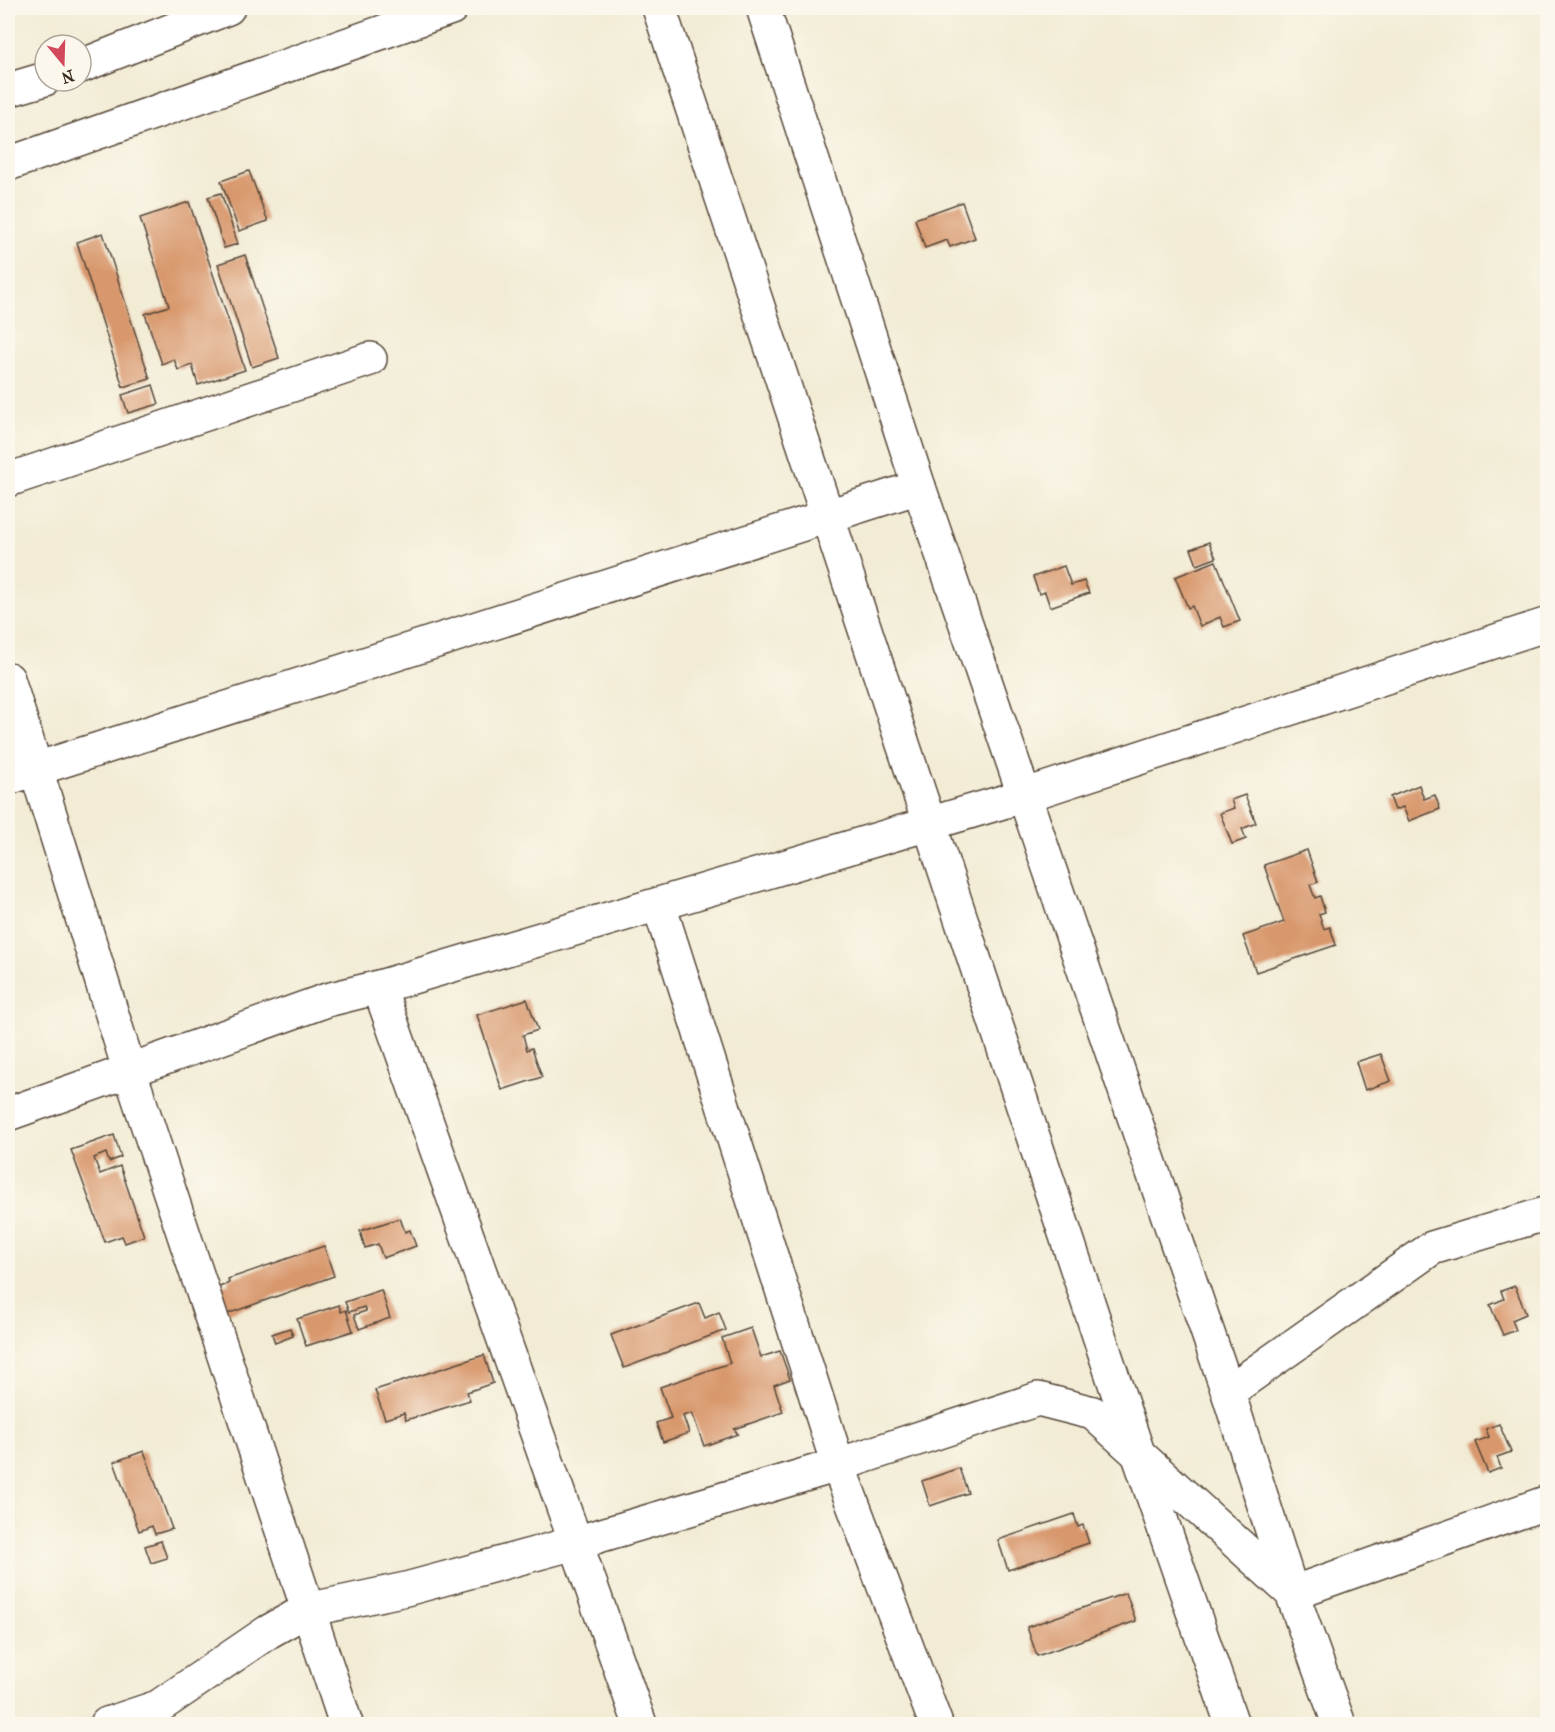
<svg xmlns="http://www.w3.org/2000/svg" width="1555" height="1732" viewBox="0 0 1555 1732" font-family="'IM FELL French Canon',serif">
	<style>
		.building { fill: #d8976c }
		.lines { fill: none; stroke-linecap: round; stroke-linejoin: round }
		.minor-casing { stroke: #564739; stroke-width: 36 }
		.minor { stroke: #fff; stroke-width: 33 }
	</style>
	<rect width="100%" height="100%" fill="#fbf7ec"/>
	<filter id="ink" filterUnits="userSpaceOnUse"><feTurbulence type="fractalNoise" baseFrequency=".0167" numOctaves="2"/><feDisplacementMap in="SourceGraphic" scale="12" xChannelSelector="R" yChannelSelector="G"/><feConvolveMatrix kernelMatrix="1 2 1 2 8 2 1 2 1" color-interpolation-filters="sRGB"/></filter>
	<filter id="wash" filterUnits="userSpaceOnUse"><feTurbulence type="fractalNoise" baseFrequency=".008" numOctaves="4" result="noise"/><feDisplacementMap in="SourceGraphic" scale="24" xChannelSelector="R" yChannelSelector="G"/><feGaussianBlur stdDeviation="1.35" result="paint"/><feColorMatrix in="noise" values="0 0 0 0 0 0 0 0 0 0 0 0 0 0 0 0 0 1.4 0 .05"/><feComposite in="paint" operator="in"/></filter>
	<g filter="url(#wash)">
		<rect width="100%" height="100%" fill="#f2ecd5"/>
		<g id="blocks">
			<g class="building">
				<path d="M249 171 268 221 239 231 221 181Z"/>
				<path d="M221 193 238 244 224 248 208 197Z"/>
				<path d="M189 202 245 370 198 385 192 365 178 370 174 359 162 364 145 314 169 306 140 218Z"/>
				<path d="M962 202 975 238 950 247 947 240 925 248 915 219Z"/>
				<path d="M103 233 150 379 123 387 77 242Z"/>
				<path d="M245 255 279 358 252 367 218 264Z"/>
				<path d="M153 385 159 404 128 413 122 395Z"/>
				<path d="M1209 542 1216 558 1197 565 1191 549Z"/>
				<path d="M1216 561 1240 621 1224 627 1220 617 1200 626 1192 606 1188 608 1175 577Z"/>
				<path d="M1064 566 1071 585 1084 581 1089 593 1050 607 1045 592 1039 594 1033 577Z"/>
				<path d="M1419 785 1424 799 1435 795 1440 809 1409 821 1403 807 1395 810 1390 797Z"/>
				<path d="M1245 795 1256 823 1242 829 1246 839 1232 844 1220 813 1234 808 1231 800Z"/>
				<path d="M1307 850 1318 882 1310 885 1315 898 1320 896 1325 912 1319 914 1324 929 1330 927 1336 945 1256 972 1243 936 1284 922 1264 865Z"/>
				<path d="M527 999 538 1030 523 1035 527 1050 532 1048 542 1077 502 1090 477 1015Z"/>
				<path d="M1381 1054 1391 1081 1365 1090 1356 1062Z"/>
				<path d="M114 1135 121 1157 109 1162 106 1153 94 1158 100 1174 120 1166 144 1236 125 1243 122 1236 105 1242 71 1150Z"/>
				<path d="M400 1218 405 1232 410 1230 416 1246 383 1258 378 1244 365 1248 360 1231Z"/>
				<path d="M324 1246 334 1276 227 1314 217 1288 229 1283 228 1279Z"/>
				<path d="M1515 1286 1526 1314 1512 1320 1516 1330 1503 1335 1490 1305 1504 1299 1501 1291Z"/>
				<path d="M381 1290 390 1318 359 1329 354 1315 366 1311 364 1307 349 1312 345 1302Z"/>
				<path d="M699 1303 705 1318 719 1312 726 1330 624 1368 611 1335Z"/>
				<path d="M339 1305 341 1312 346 1310 353 1331 306 1346 297 1319Z"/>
				<path d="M290 1328 293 1336 275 1343 272 1334Z"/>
				<path d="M751 1328 761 1357 780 1351 790 1379 774 1385 783 1412 734 1429 738 1434 704 1446 692 1413 683 1416 689 1433 663 1442 656 1423 671 1418 660 1387 730 1363 722 1338Z"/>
				<path d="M484 1355 493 1383 467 1392 470 1400 406 1420 404 1413 385 1419 375 1390Z"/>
				<path d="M1499 1424 1511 1452 1497 1457 1501 1468 1488 1473 1475 1442 1489 1437 1486 1429Z"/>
				<path d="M144 1451 172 1529 155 1534 152 1526 139 1531 114 1462Z"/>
				<path d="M959 1468 968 1493 930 1506 922 1481Z"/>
				<path d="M1074 1514 1078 1527 1083 1525 1089 1543 1008 1570 998 1540Z"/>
				<path d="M161 1541 167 1558 151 1563 145 1546Z"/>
				<path d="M1126 1593 1136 1621 1037 1656 1027 1627Z"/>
			</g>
		</g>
	</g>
	<g filter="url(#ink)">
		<use href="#blocks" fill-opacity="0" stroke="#564739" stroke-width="1.5"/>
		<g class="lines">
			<defs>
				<g id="minor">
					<path d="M659 8 1138 1453 1232 1724"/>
					<path d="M763 8 919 487 1228 1392"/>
					<path d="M81 66 228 8"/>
					<path d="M8 90 45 79"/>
					<path d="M8 164 451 8"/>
					<path d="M8 480 370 359"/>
					<path d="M8 679 129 1069 346 1724"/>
					<path d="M8 778 919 487"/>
					<path d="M659 905 838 1465 936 1724"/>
					<path d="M379 987 640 1724"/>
					<path d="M8 1114 327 1000 379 987 1023 796 1548 624"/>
					<path d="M1292 1593 1548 1502"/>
					<path d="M107 1724 158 1707 268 1632 307 1610 406 1589 575 1543 838 1465 1038 1399 1093 1413 1292 1593"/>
					<path d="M1339 1724 1292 1593 1228 1392 1432 1248 1548 1213"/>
				</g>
			</defs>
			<use href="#minor" class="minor-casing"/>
			<use href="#minor" class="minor"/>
		</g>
	</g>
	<rect width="1555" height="1732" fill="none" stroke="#fbf7ec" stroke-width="30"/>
	<g transform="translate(63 63) rotate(161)"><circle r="28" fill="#fbf7ec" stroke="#aea59a" stroke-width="1.5"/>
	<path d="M0-4.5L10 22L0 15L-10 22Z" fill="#d1495b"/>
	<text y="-9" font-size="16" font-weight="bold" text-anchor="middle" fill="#3b2a1e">N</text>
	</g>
</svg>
